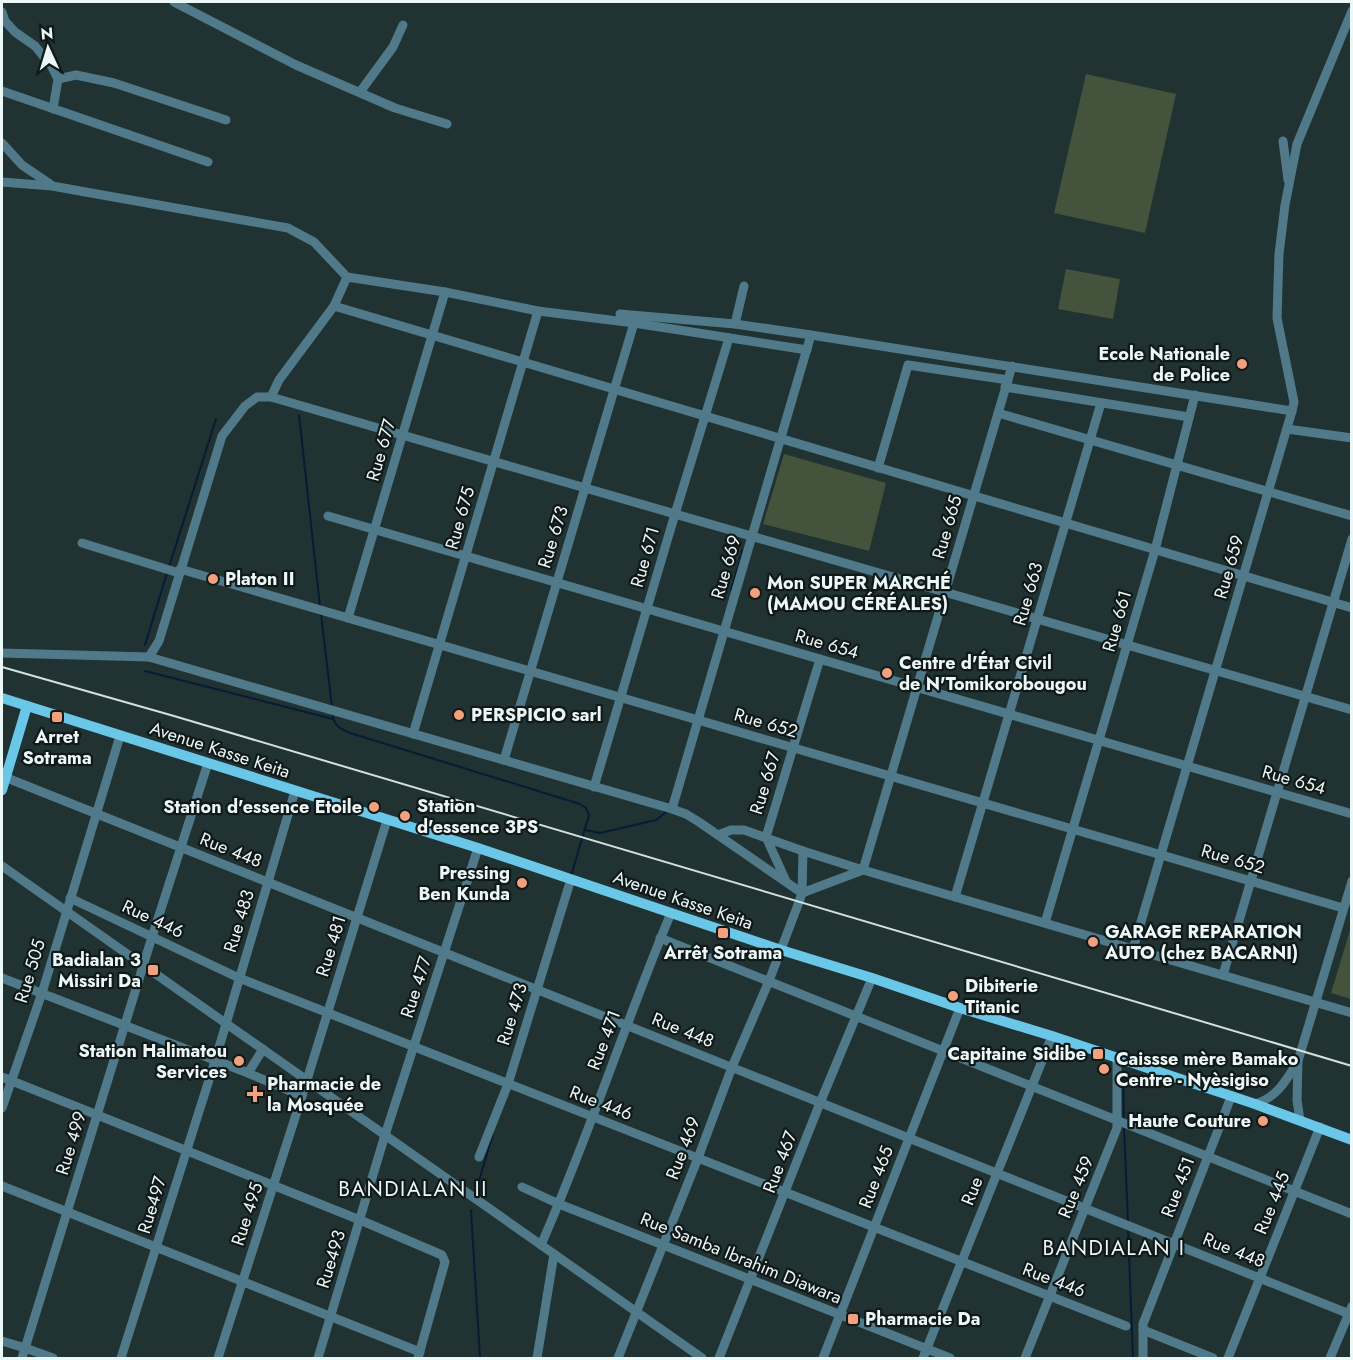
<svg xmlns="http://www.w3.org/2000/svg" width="1353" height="1360" viewBox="0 0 1353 1360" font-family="Jost,sans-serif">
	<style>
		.green { fill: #44533b }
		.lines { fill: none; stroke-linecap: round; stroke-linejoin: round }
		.stream { stroke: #061c36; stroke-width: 2 }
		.minor { stroke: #507a8a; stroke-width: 9 }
		.major { stroke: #6ac7e8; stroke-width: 10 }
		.rail { stroke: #d4e0e0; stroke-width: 2 }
		.poi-dot { fill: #f2a17e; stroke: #101818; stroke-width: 2 }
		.labels { text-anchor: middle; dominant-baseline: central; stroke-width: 4.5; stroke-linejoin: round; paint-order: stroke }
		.poi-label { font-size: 18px; font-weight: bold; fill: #ecf7f7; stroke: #101818; text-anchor: start }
		.street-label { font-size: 18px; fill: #ecf7f7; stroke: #101818 }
		.quarter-label { font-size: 21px; letter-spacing: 1.5px; fill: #ecf7f7; stroke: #101818 }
	</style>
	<rect width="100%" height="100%" fill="#203231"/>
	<g class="green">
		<path d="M1086 74 1176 94 1145 233 1054 213Z"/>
		<path d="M1066 269 1120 279 1113 319 1058 309Z"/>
		<path d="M784 454 886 483 869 551 763 524Z"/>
		<path d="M1351 927V999L1331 993Z"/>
	</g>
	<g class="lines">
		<g class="stream">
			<path d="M299 415 320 606"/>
			<path d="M169 567 216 419"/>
			<path d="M731 590 742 553V550"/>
			<path d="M321 614 332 707"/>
			<path d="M145 645 167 573"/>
			<path d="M145 671 333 719"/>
			<path d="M332 713C334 726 339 728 350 733L580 804 586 808 589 815 571 876"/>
			<path d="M585 830 600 833 656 820 666 812"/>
			<path d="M1123 1076 1124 1121"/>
			<path d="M1124 1127 1128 1223"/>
			<path d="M475 1194 493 1134"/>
			<path d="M471 1210 480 1358"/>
			<path d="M1128 1229 1133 1358"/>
		</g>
		<g class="minor">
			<path d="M174 2 296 65 395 108 447 124"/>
			<path d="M2 12 5 21 15 32 35 46 52 67 58 79 53 109"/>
			<path d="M58 79 76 75 114 83 226 120"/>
			<path d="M2 91 208 162"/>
			<path d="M360 92 393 47 403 25"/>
			<path d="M1283 141 1288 180"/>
			<path d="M2 143 22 165 50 184"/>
			<path d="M2 182 52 186 288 228 314 242 347 277"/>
			<path d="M334 306 1352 608"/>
			<path d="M620 314 735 324 811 335 1292 411"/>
			<path d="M735 324 744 286"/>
			<path d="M1005 387 1189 417"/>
			<path d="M271 397 279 380 334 306 347 277 445 292 538 311 634 323 807 350"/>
			<path d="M998 413 1352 516"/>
			<path d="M1287 429 1352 438"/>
			<path d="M878 468 908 365 1008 380"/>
			<path d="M328 516 1352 814"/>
			<path d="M82 543 179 573"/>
			<path d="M180 569 1343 908"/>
			<path d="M348 618 445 292"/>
			<path d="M2 653 149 657 672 809 686 814 699 822 802 893 863 870 1012 366"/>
			<path d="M149 657 159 641 222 436 245 406 257 397H271L1352 710"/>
			<path d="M413 734 538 311"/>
			<path d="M504 760 634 323"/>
			<path d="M2 776 1352 1315"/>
			<path d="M594 787 675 514 729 338"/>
			<path d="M672 809 811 335"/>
			<path d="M718 835 731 830H744L803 851 863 870 1352 1013"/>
			<path d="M2 866 702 1358"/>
			<path d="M785 879 766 837 820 659"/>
			<path d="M955 897 1101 403"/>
			<path d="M70 898 239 978 1126 1326"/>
			<path d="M1045 923 1155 550 1195 395"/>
			<path d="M660 938 1352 1214"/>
			<path d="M1133 949 1292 411 1294 402 1277 318 1279 254 1285 205 1297 144 1352 11"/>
			<path d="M1223 975 1352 539"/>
			<path d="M2 978 248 1073 302 1096"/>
			<path d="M248 1073 263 1049"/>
			<path d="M2 1077 360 1220 442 1255 445 1262 418 1358"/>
			<path d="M1255 1104C1276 1098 1286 1081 1297 1063"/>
			<path d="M2 1108 42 993 120 736"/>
			<path d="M1300 1120 1297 1100 1298 1061 1352 881"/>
			<path d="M479 1157 508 1084 571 879"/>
			<path d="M2 1186 420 1352"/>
			<path d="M522 1187 559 1204 950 1358"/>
			<path d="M541 1245C589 1136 625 1023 671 913"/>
			<path d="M1143 1330 1213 1358"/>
			<path d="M2 1341 25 1348 53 1358"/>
			<path d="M22 1358 152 937 208 763"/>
			<path d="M121 1358 215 1061 295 791"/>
			<path d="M218 1358 302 1096 387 820"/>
			<path d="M318 1358 385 1135 478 848"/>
			<path d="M537 1358 554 1254"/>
			<path d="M618 1358 698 1158 732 1067 769 981 799 902 802 893 803 851"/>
			<path d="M719 1358 820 1103 872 978"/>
			<path d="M823 1358 960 1008"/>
			<path d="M923 1358 1052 1036"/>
			<path d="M1025 1358 1117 1128V1058"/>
			<path d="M1143 1358V1324L1231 1097"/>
			<path d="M1228 1358 1320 1127"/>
			<path d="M1330 1358 1352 1306"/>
		</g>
		<g class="major">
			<path d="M2 698 478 848 781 950 872 978 960 1008 1052 1036 1255 1104 1352 1140"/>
			<path d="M2 790 27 706"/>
		</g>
		<path class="rail" d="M2 667 174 716 1352 1066"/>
	</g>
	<g class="poi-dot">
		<circle cx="1242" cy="364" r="6"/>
		<circle cx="213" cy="579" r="6"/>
		<circle cx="755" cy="593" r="6"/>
		<circle cx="887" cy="673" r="6"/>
		<circle cx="459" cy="715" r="6"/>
		<rect x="51" y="711" width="12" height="12" rx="3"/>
		<circle cx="374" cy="807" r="6"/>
		<circle cx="405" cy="816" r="6"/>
		<circle cx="522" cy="883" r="6"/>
		<rect x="717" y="927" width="12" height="12" rx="3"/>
		<circle cx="1093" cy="942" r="6"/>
		<rect x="147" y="964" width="12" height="12" rx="3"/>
		<circle cx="953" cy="996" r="6"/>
		<rect x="1092" y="1048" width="12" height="12" rx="3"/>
		<circle cx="239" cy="1061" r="6"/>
		<circle cx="1104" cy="1069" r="6"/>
		<path d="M252 1085h6v6h6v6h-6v6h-6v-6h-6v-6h6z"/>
		<circle cx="1263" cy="1121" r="6"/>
		<rect x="847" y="1313" width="12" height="12" rx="3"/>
	</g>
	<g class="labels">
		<g class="poi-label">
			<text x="1230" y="354" text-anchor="end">Ecole Nationale<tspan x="1230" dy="21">de Police</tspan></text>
			<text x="225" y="579">Platon II</text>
			<text x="767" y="583">Mon SUPER MARCHÉ<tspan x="767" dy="21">(MAMOU CÉRÉALES)</tspan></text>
			<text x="899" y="663">Centre d'État Civil<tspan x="899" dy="21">de N'Tomikorobougou</tspan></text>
			<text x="471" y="715">PERSPICIO sarl</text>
			<text x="57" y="737" text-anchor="middle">Arret<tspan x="57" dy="21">Sotrama</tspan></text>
			<text x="417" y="806">Station<tspan x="417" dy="21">d'essence 3PS</tspan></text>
			<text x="362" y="807" text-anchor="end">Station d'essence Etoile</text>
			<text x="510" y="873" text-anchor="end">Pressing<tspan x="510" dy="21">Ben Kunda</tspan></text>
			<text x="1105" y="932">GARAGE REPARATION<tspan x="1105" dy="21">AUTO (chez BACARNI)</tspan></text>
			<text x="723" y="953" text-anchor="middle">Arrêt Sotrama</text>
			<text x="141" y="960" text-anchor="end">Badialan 3<tspan x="141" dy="21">Missiri Da</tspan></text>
			<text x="965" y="986">Dibiterie<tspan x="965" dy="21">Titanic</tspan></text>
			<text x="227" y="1051" text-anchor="end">Station Halimatou<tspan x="227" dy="21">Services</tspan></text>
			<text x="1086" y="1054" text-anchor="end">Capitaine Sidibe</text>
			<text x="1116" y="1059">Caissse mère Bamako<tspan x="1116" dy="21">Centre - Nyèsigiso</tspan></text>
			<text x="267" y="1084">Pharmacie de<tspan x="267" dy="21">la Mosquée</tspan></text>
			<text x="1251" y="1121" text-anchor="end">Haute Couture</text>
			<text x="865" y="1319">Pharmacie Da</text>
		</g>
		<g class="street-label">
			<text transform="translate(381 450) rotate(-74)">Rue 677</text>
			<text transform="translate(460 518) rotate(-74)">Rue 675</text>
			<text transform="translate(947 527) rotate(-74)">Rue 665</text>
			<text transform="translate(553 537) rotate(-73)">Rue 673</text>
			<text transform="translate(645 557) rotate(-74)">Rue 671</text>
			<text transform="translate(726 567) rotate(-74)">Rue 669</text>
			<text transform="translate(1229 567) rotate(-74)">Rue 659</text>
			<text transform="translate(1028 594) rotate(-74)">Rue 663</text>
			<text transform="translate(1117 621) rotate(-74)">Rue 661</text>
			<text transform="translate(827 644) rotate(16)">Rue 654</text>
			<text transform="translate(766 723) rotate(16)">Rue 652</text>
			<text transform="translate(220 750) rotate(18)">Avenue Kasse Keita</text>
			<text transform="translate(1294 780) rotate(16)">Rue 654</text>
			<text transform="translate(765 783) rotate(-73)">Rue 667</text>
			<text transform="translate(231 850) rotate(22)">Rue 448</text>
			<text transform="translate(1233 859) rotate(16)">Rue 652</text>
			<text transform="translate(683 900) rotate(19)">Avenue Kasse Keita</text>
			<text transform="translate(153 919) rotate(25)">Rue 446</text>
			<text transform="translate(239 921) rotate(-73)">Rue 483</text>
			<text transform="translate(331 946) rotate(-73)">Rue 481</text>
			<text transform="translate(30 971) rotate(-73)">Rue 505</text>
			<text transform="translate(416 987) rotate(-72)">Rue 477</text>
			<text transform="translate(512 1014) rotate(-73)">Rue 473</text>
			<text transform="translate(683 1030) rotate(22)">Rue 448</text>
			<text transform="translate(604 1040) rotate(-69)">Rue 471</text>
			<text transform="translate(601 1103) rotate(21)">Rue 446</text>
			<text transform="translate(71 1143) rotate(-73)">Rue 499</text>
			<text transform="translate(683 1148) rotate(-69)">Rue 469</text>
			<text transform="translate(780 1162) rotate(-69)">Rue 467</text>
			<text transform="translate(876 1177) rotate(-69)">Rue 465</text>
			<text transform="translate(1076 1187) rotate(-68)">Rue 459</text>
			<text transform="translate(1178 1187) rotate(-69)">Rue 451</text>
			<text transform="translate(972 1191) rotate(-68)">Rue</text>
			<text transform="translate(1272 1203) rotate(-68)">Rue 445</text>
			<text transform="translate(152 1205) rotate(-73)">Rue497</text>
			<text transform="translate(247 1214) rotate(-72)">Rue 495</text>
			<text transform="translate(1234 1250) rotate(22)">Rue 448</text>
			<text transform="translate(741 1258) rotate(22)">Rue Samba Ibrahim Diawara</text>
			<text transform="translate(331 1259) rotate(-73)">Rue493</text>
			<text transform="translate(1054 1280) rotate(21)">Rue 446</text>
		</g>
		<g class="quarter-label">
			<text x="413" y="1189">BANDIALAN II</text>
			<text x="1114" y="1248">BANDIALAN I</text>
		</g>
	</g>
	<rect width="1353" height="1360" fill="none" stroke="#ecf7f7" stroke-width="6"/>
	<g transform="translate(48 48) rotate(356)" stroke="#101818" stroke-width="4.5" paint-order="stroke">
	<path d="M0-4.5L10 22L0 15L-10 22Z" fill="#ecf7f7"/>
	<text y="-9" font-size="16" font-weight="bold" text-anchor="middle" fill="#ecf7f7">N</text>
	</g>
</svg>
